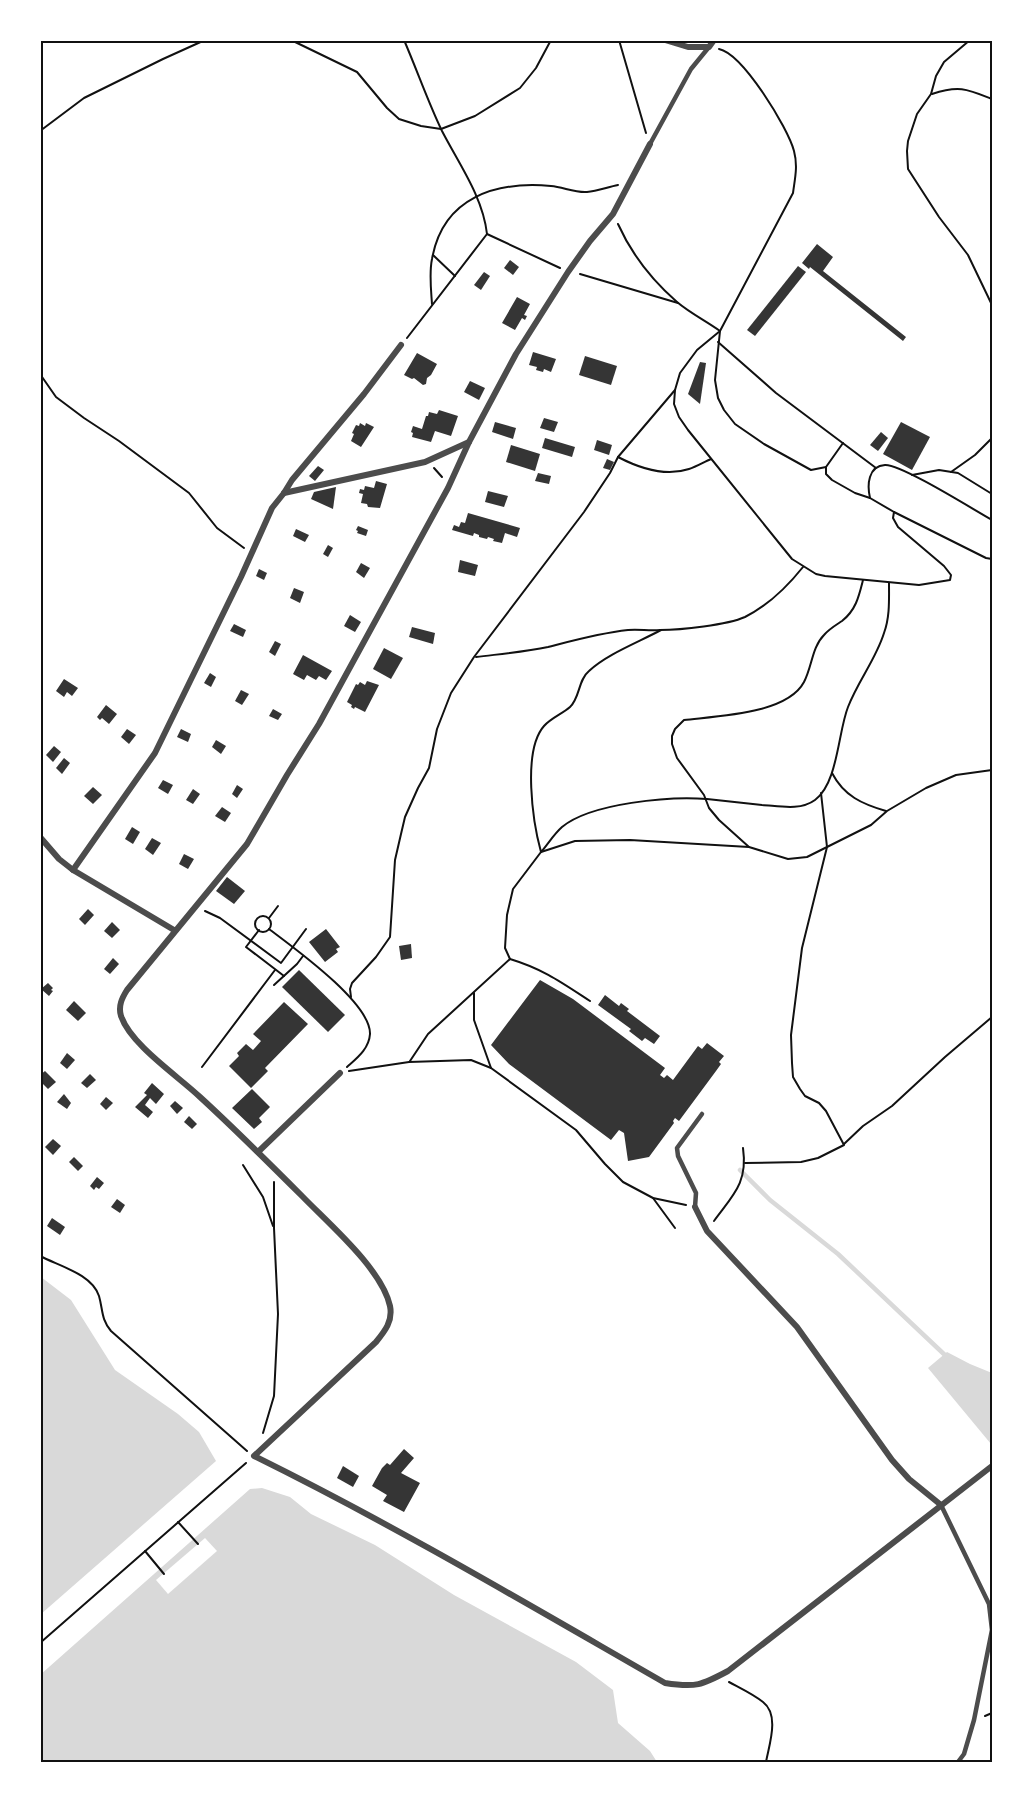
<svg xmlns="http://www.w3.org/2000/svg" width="1033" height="1803" viewBox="0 0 1033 1803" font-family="Figtree,sans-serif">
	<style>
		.water { fill: #d9d9d9 }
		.pier { fill: #fff }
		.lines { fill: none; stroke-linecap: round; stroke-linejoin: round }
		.stream { stroke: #d9d9d9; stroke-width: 4.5 }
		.building { fill: #353535 }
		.path { stroke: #111; stroke-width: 2 }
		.service { stroke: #4c4c4c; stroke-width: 4.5 }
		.minor { stroke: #4c4c4c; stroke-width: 6 }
		.neatline { fill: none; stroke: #111; stroke-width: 2 }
	</style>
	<rect width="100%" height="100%" fill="#fff"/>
	<g class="water">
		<path d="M41 1277 71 1300 115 1370 178 1414 199 1432 216 1461 41 1614Z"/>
		<path d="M947 1352 970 1364 992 1373 991 1444 928 1368Z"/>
		<path d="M262 1488 290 1497 311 1514 375 1545 454 1595 576 1662 613 1690 618 1723 650 1751 657 1762H41L40 1675 250 1489Z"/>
	</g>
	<path class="pier" d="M205 1538 217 1551 168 1594 156 1580Z"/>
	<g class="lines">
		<path class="stream" d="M740 1170 770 1200 838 1254 947 1357"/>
	</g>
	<g class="building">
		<path d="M817 244 833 257 823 271 906 337 903 341 810 267 809 269 802 263Z"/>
		<path d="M510 260 519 267 513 275 504 268Z"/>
		<path d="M798 266 806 272 755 336 747 330Z"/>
		<path d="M484 272 490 276 481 290 474 285Z"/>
		<path d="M517 297 530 304 524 315 527 316 525 320 522 318 515 330 502 323Z"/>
		<path d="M533 352 556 359 551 372 544 369 543 372 536 370 537 367 529 365Z"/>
		<path d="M417 353 437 364 431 375 427 378 426 384 423 385 414 378 412 379 404 375Z"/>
		<path d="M585 356 617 366 611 385 579 375Z"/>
		<path d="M700 362 706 363 700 404 688 394Z"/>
		<path d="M470 381 485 388 479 400 464 392Z"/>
		<path d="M439 410 458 416 451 436 435 431 431 442 412 437 413 433 411 432 413 426 422 429 426 416H428L429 412 437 414Z"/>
		<path d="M544 418 558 422 554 432 540 428Z"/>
		<path d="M495 422 516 428 513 439 492 432Z"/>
		<path d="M901 422 930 437 912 470 883 454Z"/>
		<path d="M360 423 365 426 366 423 374 427 361 447 351 441 354 434 352 433 356 425 359 426Z"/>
		<path d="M881 432 888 438 878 451 870 445Z"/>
		<path d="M545 438 575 447 572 457 542 448Z"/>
		<path d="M597 440 612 445 609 455 594 450Z"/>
		<path d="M511 445 540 454 535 471 506 462Z"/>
		<path d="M607 459 614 462 610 470 603 468Z"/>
		<path d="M318 466 324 470 315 481 309 476Z"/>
		<path d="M538 473 551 476 549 484 535 481Z"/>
		<path d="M376 481 387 484 380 508 368 507 367 504 361 503 363 494 359 493 360 489 364 490 365 486 374 488Z"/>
		<path d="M336 487 333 509 311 499 314 492Z"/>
		<path d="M488 491 508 496 504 507 485 502Z"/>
		<path d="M468 513 520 528 517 537 505 533 502 543 493 541 494 539 488 537 487 539 479 537V535L474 533 473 536 452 530 454 525 459 527 461 522 465 523Z"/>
		<path d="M358 526 368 530 366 536 357 533 358 531 356 530Z"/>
		<path d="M296 529 309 535 305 542 293 536Z"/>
		<path d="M328 545 333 548 328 557 323 554Z"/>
		<path d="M460 560 478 565 475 576 458 572Z"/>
		<path d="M361 563 370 568 364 578 356 572Z"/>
		<path d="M259 569 267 573 264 580 256 576Z"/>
		<path d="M294 588 304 592 300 603 290 598Z"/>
		<path d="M350 615 361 622 355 632 344 626Z"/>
		<path d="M234 624 246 630 243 637 230 631Z"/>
		<path d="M412 627 435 633 433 644 409 637Z"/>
		<path d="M275 641 281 644 275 656 269 652Z"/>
		<path d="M384 648 403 658 391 679 373 669Z"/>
		<path d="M303 655 332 671 326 680 319 676 316 680 307 675 304 680 293 674Z"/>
		<path d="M210 673 216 677 211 687 204 683Z"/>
		<path d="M64 679 78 688 72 696 67 692 64 697 56 691Z"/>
		<path d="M367 681 379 685 365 712 355 707 354 709 351 707 352 705 347 702 356 684 358 685 360 682 365 685Z"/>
		<path d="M241 690 249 694 242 705 235 701Z"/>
		<path d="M106 705 117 714 109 724 102 718 100 720 97 717Z"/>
		<path d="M273 709 282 714 278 720 269 716Z"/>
		<path d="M127 729 136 735 129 744 121 737Z"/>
		<path d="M181 729 191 734 188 742 177 737Z"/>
		<path d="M216 740 226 746 221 754 212 747Z"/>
		<path d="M54 746 61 752 53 762 46 755Z"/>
		<path d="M64 758 70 763 62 774 56 768Z"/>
		<path d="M163 780 173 785 168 794 158 788Z"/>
		<path d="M237 785 243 789 237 798 232 794Z"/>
		<path d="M93 787 102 795 93 804 84 796Z"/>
		<path d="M193 789 200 794 193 804 186 800Z"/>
		<path d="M222 807 231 813 225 822 215 816Z"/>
		<path d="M132 827 140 832 133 844 125 839Z"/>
		<path d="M152 838 161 843 153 855 145 849Z"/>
		<path d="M184 854 194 859 188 869 179 864Z"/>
		<path d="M227 877 245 891 234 904 216 891Z"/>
		<path d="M88 909 94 915 85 925 79 919Z"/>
		<path d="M112 922 120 930 112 938 104 931Z"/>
		<path d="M326 929 340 947 336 949 338 952 325 962 309 942Z"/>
		<path d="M411 944 412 958 401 960 399 946Z"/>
		<path d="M113 958 119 964 110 974 104 969Z"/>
		<path d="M299 970 345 1015 328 1032 282 987Z"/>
		<path d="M540 980 573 999 665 1068 660 1075 664 1078 667 1075 673 1080 698 1046 702 1049 707 1043 724 1056 719 1062 721 1064 716 1071 679 1121 675 1118 673 1121 674 1123 649 1157 628 1161 624 1133 619 1130 611 1140 509 1064 491 1045Z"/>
		<path d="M48 983 53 988 51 990 53 991 49 996 41 989Z"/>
		<path d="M605 995 619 1006 621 1003 629 1009 627 1011 660 1036 654 1044 645 1038 642 1041 629 1031 631 1029 598 1005Z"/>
		<path d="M74 1001 86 1013 78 1021 66 1010Z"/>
		<path d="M284 1002 308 1024 265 1068 268 1071 251 1088 229 1066 239 1056 237 1053 246 1044 253 1050 261 1041 253 1034Z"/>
		<path d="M67 1053 75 1060 67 1069 60 1063Z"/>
		<path d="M45 1071 56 1082 48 1089 40 1081V1075Z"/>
		<path d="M90 1074 96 1080 87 1088 81 1083Z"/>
		<path d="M152 1083 164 1094 156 1104 150 1098 145 1105 153 1112 148 1118 135 1107 147 1095 144 1093Z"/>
		<path d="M252 1089 270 1107 259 1118 262 1122 254 1129 232 1108Z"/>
		<path d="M64 1094 71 1103 67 1109 57 1102Z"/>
		<path d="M106 1097 113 1103 106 1110 100 1104Z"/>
		<path d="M175 1101 183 1108 177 1114 170 1106Z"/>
		<path d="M189 1116 197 1124 192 1129 184 1122Z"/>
		<path d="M53 1139 61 1146 53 1155 45 1147Z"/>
		<path d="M74 1157 83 1166 78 1171 69 1162Z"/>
		<path d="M97 1177 104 1183 99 1189 96 1187 94 1190 90 1186Z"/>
		<path d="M117 1199 125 1205 120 1213 111 1207Z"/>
		<path d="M52 1218 65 1227 60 1235 47 1226Z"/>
		<path d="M404 1449 414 1458 401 1473 420 1483 404 1512 383 1501 387 1495 372 1486 382 1468 387 1463 390 1465Z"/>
		<path d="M343 1466 359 1476 353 1487 337 1478Z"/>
	</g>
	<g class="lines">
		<g class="path">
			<path d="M291 40 357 72 387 108 399 119 421 126 441 129 475 116 520 88 536 68 551 40"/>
			<path d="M404 40C417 70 428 102 442 131 459 164 483 197 487 234L407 338"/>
			<path d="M619 40 646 133"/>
			<path d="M970 40 944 62 936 76 931 94 917 114 908 141 907 151 908 169 939 217 968 255 992 305"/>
			<path d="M719 49C743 54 788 128 794 151 798 166 795 178 793 193L720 331 715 380 718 398 724 410 735 424 764 444 811 470 826 467 843 443"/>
			<path d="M932 94C959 85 967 89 992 99"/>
			<path d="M40 131 84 98 163 59 205 40"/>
			<path d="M618 224C631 253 653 281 677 302 690 313 706 321 720 331L697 350 680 373 675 390 674 404 679 417 688 430 792 559 816 574 825 576 919 585 950 580 951 575 944 566 898 527 893 518 894 512"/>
			<path d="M487 234 560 268"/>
			<path d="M433 255 455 276"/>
			<path d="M580 274 678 303"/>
			<path d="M432 304C431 289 429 273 432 259 443 197 496 181 551 186 563 187 575 193 587 192 597 191 608 187 618 185"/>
			<path d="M718 342 776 393 876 468"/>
			<path d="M40 374 56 397 84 418 119 441 189 493 217 528 244 548"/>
			<path d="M618 457C639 468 665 477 689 469 696 467 704 462 711 459"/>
			<path d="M826 467V474L832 480 855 493 870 498 894 512 986 558 992 559"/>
			<path d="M434 468 442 477"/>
			<path d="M951 472 975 455 992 438"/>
			<path d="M912 475 939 470 958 473 992 494"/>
			<path d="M870 498C867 485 868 466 885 465 901 464 974 510 992 520"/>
			<path d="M661 630C639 642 607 654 589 671 578 680 580 698 570 707 562 714 551 718 544 726 522 751 533 823 541 852 548 844 554 834 562 827 591 803 670 796 707 799 726 801 744 803 762 805 779 806 800 811 815 800 838 783 838 732 848 707 858 681 876 659 884 633 890 617 889 599 889 583"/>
			<path d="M476 657C500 654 524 652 548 647 575 640 600 633 628 630 639 629 649 631 660 630 681 630 727 625 745 617 769 605 787 587 803 567"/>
			<path d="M832 773C844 796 862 804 886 811"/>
			<path d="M749 847 719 820 709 808 704 795 677 758 672 744V736L675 729 684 720C718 716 787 714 804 682 812 667 812 647 824 635 829 629 836 625 842 621 856 610 859 596 863 580"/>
			<path d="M205 911 220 918 281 963 306 929"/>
			<circle cx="263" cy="924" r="8"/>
			<path d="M269 918 278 906"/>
			<path d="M269 929C294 948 371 1003 370 1034 369 1049 357 1058 347 1067"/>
			<path d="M259 930 246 947 284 976"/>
			<path d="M274 985 297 964 303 956"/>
			<path d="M474 993V1020L491 1068"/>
			<path d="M351 997 350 989 352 983 376 957 390 937 395 860 401 834 405 817 418 788 429 768 437 729 451 693 474 657 584 512 610 473 618 457 675 390"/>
			<path d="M590 1001C561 982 543 969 510 959L505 948 507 915 513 889 541 852 575 841 630 840 749 847 788 859 807 857 871 825 887 811 926 788 956 775 992 770"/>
			<path d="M410 1061 428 1034 510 959"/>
			<path d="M202 1067 275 970"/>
			<path d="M349 1071 409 1062 471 1060 491 1068 576 1130 605 1164 623 1182 653 1198 686 1205"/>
			<path d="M844 1144 863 1126 892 1106 945 1057 992 1017"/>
			<path d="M745 1163 801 1162 818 1158 844 1145 826 1111 819 1103 805 1096 800 1089 793 1077 792 1063 791 1035 802 948 827 847 821 793"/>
			<path d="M243 1165 263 1197 273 1226"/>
			<path d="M653 1198 675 1228"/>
			<path d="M714 1221C733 1195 748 1183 743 1148"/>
			<path d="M40 1256C59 1266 92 1274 99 1296 103 1310 101 1319 111 1331L247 1451"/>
			<path d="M263 1433 274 1396 278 1314 274 1228V1182"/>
			<path d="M178 1522 198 1544"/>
			<path d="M145 1551 164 1574"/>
			<path d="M40 1643 246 1463"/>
			<path d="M729 1682C740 1688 753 1694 763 1702 780 1715 769 1745 766 1762"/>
			<path d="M985 1716 992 1713"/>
		</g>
		<g class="service">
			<path d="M650 144 691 69 709 47"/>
			<path d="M695 1207 696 1193 678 1156 677 1148 702 1114"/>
			<path d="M941 1505 989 1604 992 1630 974 1720 964 1754 958 1762"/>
		</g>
		<g class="minor">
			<path d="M665 40 688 47H709L714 40"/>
			<path d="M650 144 613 214 590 241 568 272 516 354 469 442 448 488 319 724 287 775 247 844 127 990C122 998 118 1006 121 1016 131 1045 178 1076 200 1097 235 1129 269 1163 302 1196 328 1223 382 1269 390 1306 393 1321 385 1331 376 1342L254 1456C394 1525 529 1605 665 1683 696 1688 702 1685 728 1671L992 1466"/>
			<path d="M284 493 425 462 469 442"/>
			<path d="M40 837 59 859 73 870 174 930"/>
			<path d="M73 870 155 753 241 577 272 508 284 493 292 480 364 394 401 345"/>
			<path d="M258 1152 340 1073"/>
			<path d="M695 1207 707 1231 797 1327 892 1460 909 1479 941 1505"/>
		</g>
	</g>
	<rect width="1033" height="1803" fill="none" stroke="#ffffff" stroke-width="84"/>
	<rect x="42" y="42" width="949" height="1719" class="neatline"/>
</svg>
